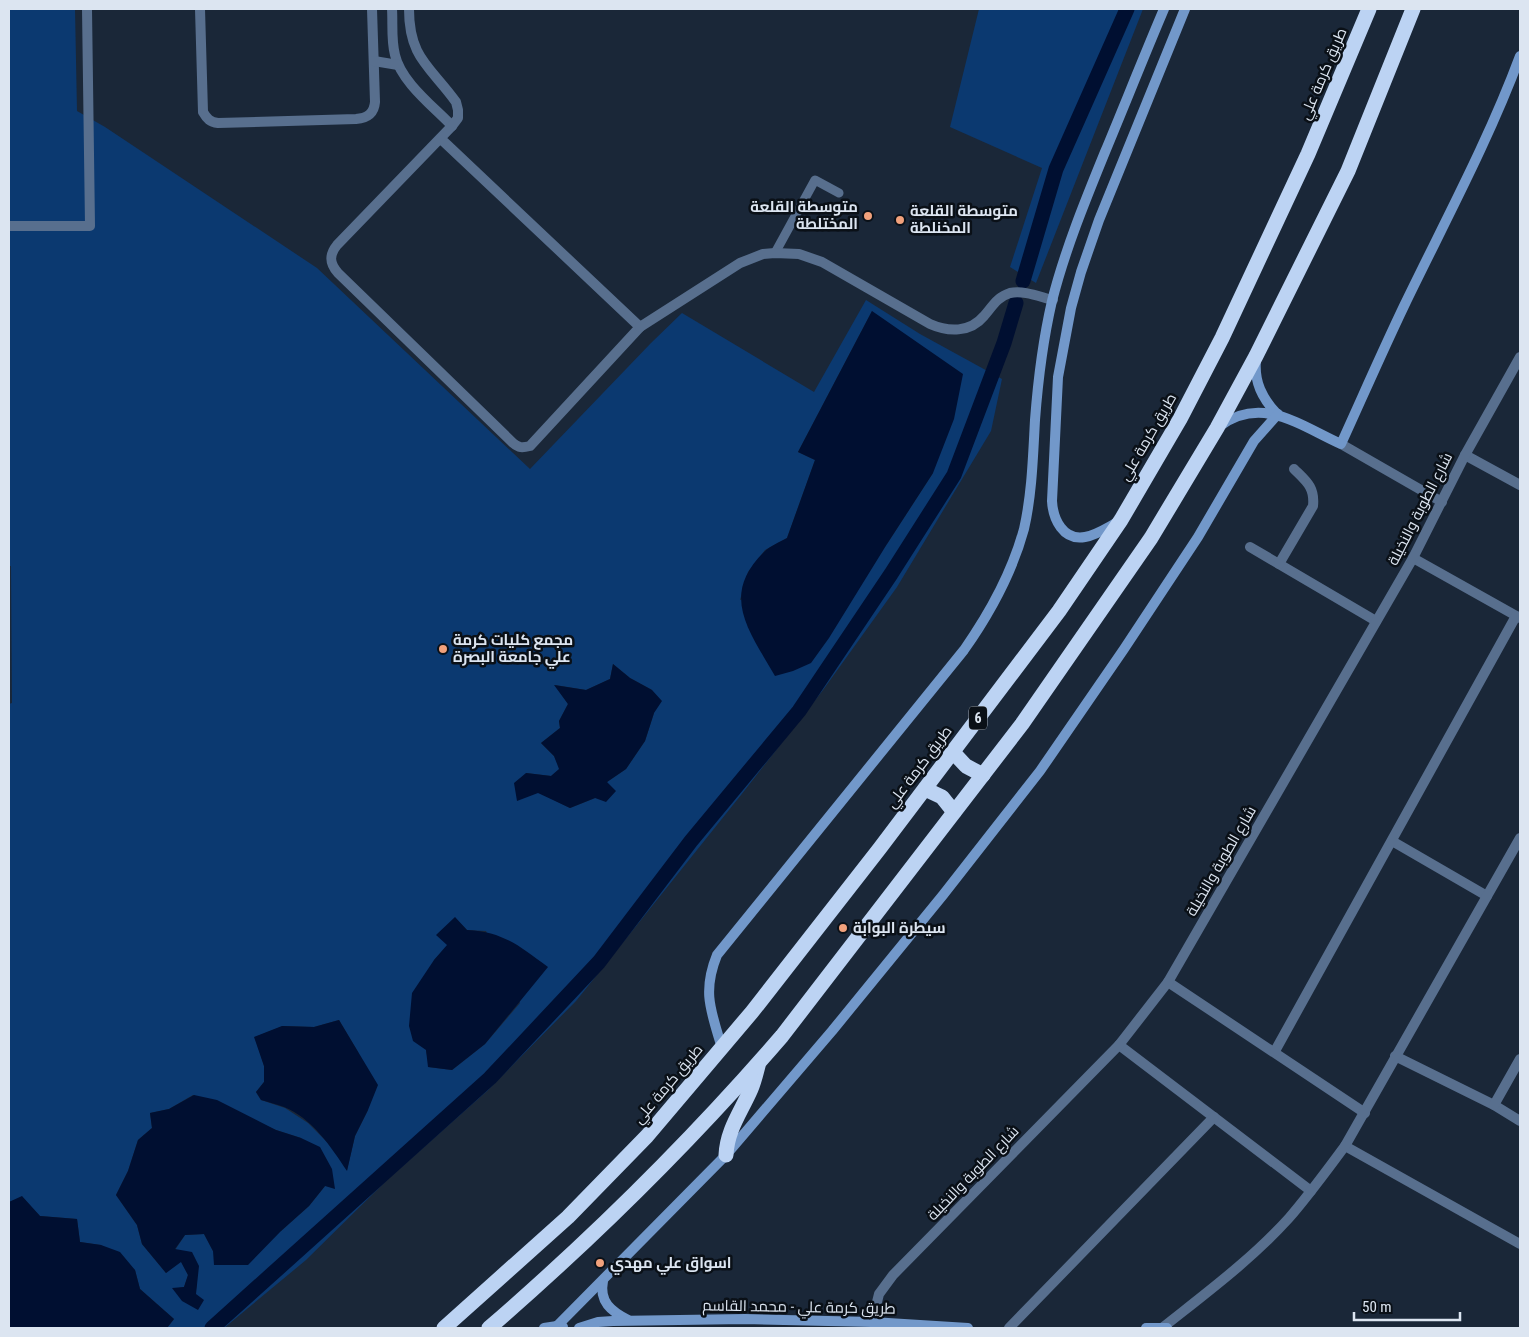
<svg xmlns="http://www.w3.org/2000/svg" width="1529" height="1337" viewBox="0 0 1529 1337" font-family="'Roboto Condensed',Cairo,sans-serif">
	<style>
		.green { fill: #0b3970; fill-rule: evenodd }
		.water { fill: #000f31 }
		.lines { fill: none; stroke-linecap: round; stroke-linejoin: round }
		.canal { stroke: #000f31; stroke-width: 15 }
		.lane { stroke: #586f8e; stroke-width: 9 }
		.street { stroke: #586f8e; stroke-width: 10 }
		.secondary { stroke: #7298ca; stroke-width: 10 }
		.highway { stroke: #bcd3f3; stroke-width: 15 }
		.poi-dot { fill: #f1a17c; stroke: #0a1017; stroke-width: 2 }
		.labels { text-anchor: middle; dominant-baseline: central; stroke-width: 5; stroke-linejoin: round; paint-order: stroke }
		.shield { fill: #0a1017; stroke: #9da5b0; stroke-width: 1 }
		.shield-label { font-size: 14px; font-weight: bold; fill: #dce5f1 }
		.street-label { font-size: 15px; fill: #dce5f1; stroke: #0a1017 }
		.poi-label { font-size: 15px; font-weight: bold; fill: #dce5f1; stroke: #0a1017; text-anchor: start }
	</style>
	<rect width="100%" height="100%" fill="#1a2738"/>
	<g class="green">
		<path d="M9 9H75L77 111 105 127 317 268 530 469 651 343 682 313 814 392 866 300 920 334 1002 379 991 431 897 587 823 690 741 795 576 1001 487 1091 387 1180 306 1260 224 1328H167L174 1319 140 1289 135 1270 101 1245 80 1242 77 1219 40 1216 22 1197 9 1202V704L12 703 11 566H9ZM872 311 933 473 887 544 740 600 748 572 765 550 787 538 815 460 798 452ZM613 664 630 678 652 690 654 713 645 741 626 769 607 782 595 798 570 808 538 792 526 773 551 776 560 769 554 756 541 743 560 728 559 721 568 704 555 685 586 690 610 679ZM455 918 467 930 486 931 520 1003 485 1044 452 1070 429 1067 426 1050 434 960 448 945ZM339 1020 358 1052 368 1110 355 1136 347 1170 332 1147 308 1123 285 1108 261 1100 256 1092 264 1082V1066L255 1037 283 1026 314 1027ZM193 1095 276 1130 301 1138 325 1186 309 1206 281 1231 213 1251 204 1234 185 1235 175 1250 197 1284 195 1295 173 1289 184 1287 188 1275 181 1261 166 1273 142 1244 137 1225 116 1195 128 1171 138 1140 152 1128 150 1113 169 1109Z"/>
		<path d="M979 9H1143L1036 283 1010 267 1042 168 950 127Z"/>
	</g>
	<g class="water">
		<path d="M872 311 963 374 954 419 933 473 887 544 829 638 811 663 793 671 775 676C750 632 719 596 764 552 770 546 780 542 787 538L815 460 798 452Z"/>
		<path d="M613 664 630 678 652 690 662 701 654 713 645 741 626 769 607 782 616 791 606 802 595 798 570 808 538 793 517 801 514 783 526 773 551 776 559 769 554 756 541 743 560 728 559 721 568 704 554 685 586 690 610 679Z"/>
		<path d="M455 917 467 930C504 932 519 946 548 967L485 1044 452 1070 428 1067 426 1050 413 1041 409 1026 412 993 434 960 447 945 436 935Z"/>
		<path d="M339 1020 378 1085 368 1110 355 1136 347 1171C331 1147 312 1118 284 1107 276 1104 268 1102 261 1100L256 1092 264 1082V1066L254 1037 282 1026 314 1027Z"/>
		<path d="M194 1095 217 1100 276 1130 301 1138 320 1147 332 1169 335 1189 325 1186 309 1206 281 1231 248 1265H214L213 1251 204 1234 185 1235 175 1249 192 1252 199 1266 196 1294 204 1300 198 1310 182 1301 172 1288 184 1287 188 1275 181 1262 166 1273 142 1244 137 1225 116 1195 128 1171 138 1140 152 1128 150 1113 169 1109Z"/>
		<path d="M22 1196 40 1216 77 1219 80 1242 101 1245 120 1252 135 1270 140 1289 174 1319 167 1328H9V1202Z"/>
	</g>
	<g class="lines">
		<g class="canal">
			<path d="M1023 281 1056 169 1127 9"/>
			<path d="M212 1328 490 1078 599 962 691 841 799 711 891 574 954 475 1004 343 1016 303"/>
		</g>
		<path class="lane" d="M775 253 815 180 839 193"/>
		<g class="street">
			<path d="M200 9 203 112C207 119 210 122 218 123L356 119C367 118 374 114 375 102L372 9"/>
			<path d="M392 9C393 24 391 40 395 55 401 82 434 107 452 126"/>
			<path d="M409 9C409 58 430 66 456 102L458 110V118L452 126 337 245C329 255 329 263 338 273L513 443C519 448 522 448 530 446L640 327 441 139"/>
			<path d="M374 61 398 65"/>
			<path d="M9 226H90L87 9"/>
			<path d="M640 327 740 263 763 254 775 253 799 254 822 262 930 324C948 332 970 333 984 316 992 307 997 297 1010 293 1024 290 1040 297 1053 300"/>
			<path d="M1341 444 1442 502"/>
			<path d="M1465 455 1520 485"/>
			<path d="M1250 547 1376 621"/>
			<path d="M1413 558 1520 618"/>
			<path d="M1279 564 1313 506C1315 487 1306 481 1294 469"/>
			<path d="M1392 841 1487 896"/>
			<path d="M1168 982 1365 1113"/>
			<path d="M1119 1045 1311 1191"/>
			<path d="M1275 1051 1516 616"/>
			<path d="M1395 1056 1494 1105 1520 1121"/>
			<path d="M1494 1105 1520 1059"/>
			<path d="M1345 1146 1520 1244"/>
			<path d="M872 1322 879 1294 893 1275 1119 1045 1168 982 1413 558 1465 455 1520 357"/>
			<path d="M1009 1328 1214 1117"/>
			<path d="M1162 1328C1206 1293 1252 1259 1289 1218 1309 1195 1327 1170 1345 1146L1520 838"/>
		</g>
		<g class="secondary">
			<path d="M1256 360C1254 382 1262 398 1277 414"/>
			<path d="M1220 426C1262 395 1301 426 1341 444 1362 398 1382 352 1404 306 1444 223 1488 142 1520 56"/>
			<path d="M1118 522C1108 527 1097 535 1085 537 1063 541 1053 519 1052 501L1058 377 1071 308 1081 272 1099 220 1185 9"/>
			<path d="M722 1048C711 1011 702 992 717 955L964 650C990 613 1012 573 1024 529 1032 494 1033 456 1035 420 1038 380 1043 340 1052 301 1065 250 1085 201 1105 152 1125 104 1144 56 1164 9"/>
			<path d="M603 1281C599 1302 611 1311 628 1320"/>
			<path d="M557 1326 726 1155 832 1031 943 895 1040 771 1124 649 1198 537 1254 441 1278 414"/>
			<path d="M544 1328 557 1326 563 1327"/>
			<path d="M579 1328 598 1322 613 1321 745 1319 872 1322 968 1328"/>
			<path d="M1146 1328H1167"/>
		</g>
		<g class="highway">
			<path d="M952 751 966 766 983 775"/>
			<path d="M925 789 942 797 954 812"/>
			<path d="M726 1155C727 1130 741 1112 751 1089 754 1082 756 1074 758 1066"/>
			<path d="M444 1328 568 1217 647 1136 752 1012 880 848 1059 611 1121 520 1180 419 1222 338 1308 154 1369 9"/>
			<path d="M489 1328C593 1238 692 1140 782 1036L1022 724 1151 538 1217 428 1256 356 1348 171 1413 9"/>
		</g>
	</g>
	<g class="poi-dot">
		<circle cx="868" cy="216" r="5"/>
		<circle cx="900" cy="220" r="5"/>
		<circle cx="443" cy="649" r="5"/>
		<circle cx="843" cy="928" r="5"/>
		<circle cx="600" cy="1263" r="5"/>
	</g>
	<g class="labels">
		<rect class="shield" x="969" y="706.5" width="18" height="23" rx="4"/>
		<g class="shield-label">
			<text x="978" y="718">6</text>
		</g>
		<g class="street-label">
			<text transform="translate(1323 74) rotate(-67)">طريق كرمة علي</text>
			<text transform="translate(1148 437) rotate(-60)">طريق كرمة علي</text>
			<text transform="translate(1420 509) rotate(-63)">شارع الطوبة والنخيلة</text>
			<text transform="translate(919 767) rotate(-53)">طريق كرمة علي</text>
			<text transform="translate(1221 861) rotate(-60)">شارع الطوبة والنخيلة</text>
			<text transform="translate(668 1084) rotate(-50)">طريق كرمة علي</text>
			<text transform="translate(973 1173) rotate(-46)">شارع الطوبة والنخيلة</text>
			<text transform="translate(799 1307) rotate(1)">طريق كرمة علي - محمد القاسم</text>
		</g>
		<g class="poi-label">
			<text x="858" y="207" text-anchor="end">متوسطة القلعة<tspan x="858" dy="17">المختلطة</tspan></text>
			<text x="910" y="211">متوسطة القلعة<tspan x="910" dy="17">المخنلطة</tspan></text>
			<text x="453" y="640">مجمع كليات كرمة<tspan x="453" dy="17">علي جامعة البصرة</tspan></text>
			<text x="853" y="928">سيطرة البوابة</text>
			<text x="610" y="1263">اسواق علي مهدي</text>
		</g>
	</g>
	<rect width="1529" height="1337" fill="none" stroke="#dce5f1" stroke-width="20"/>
	<path d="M1354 1312v8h106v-8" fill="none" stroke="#dce5f1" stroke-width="2.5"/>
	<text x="1362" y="1312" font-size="15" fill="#dce5f1" stroke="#0a1017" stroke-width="4" paint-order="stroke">50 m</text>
</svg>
